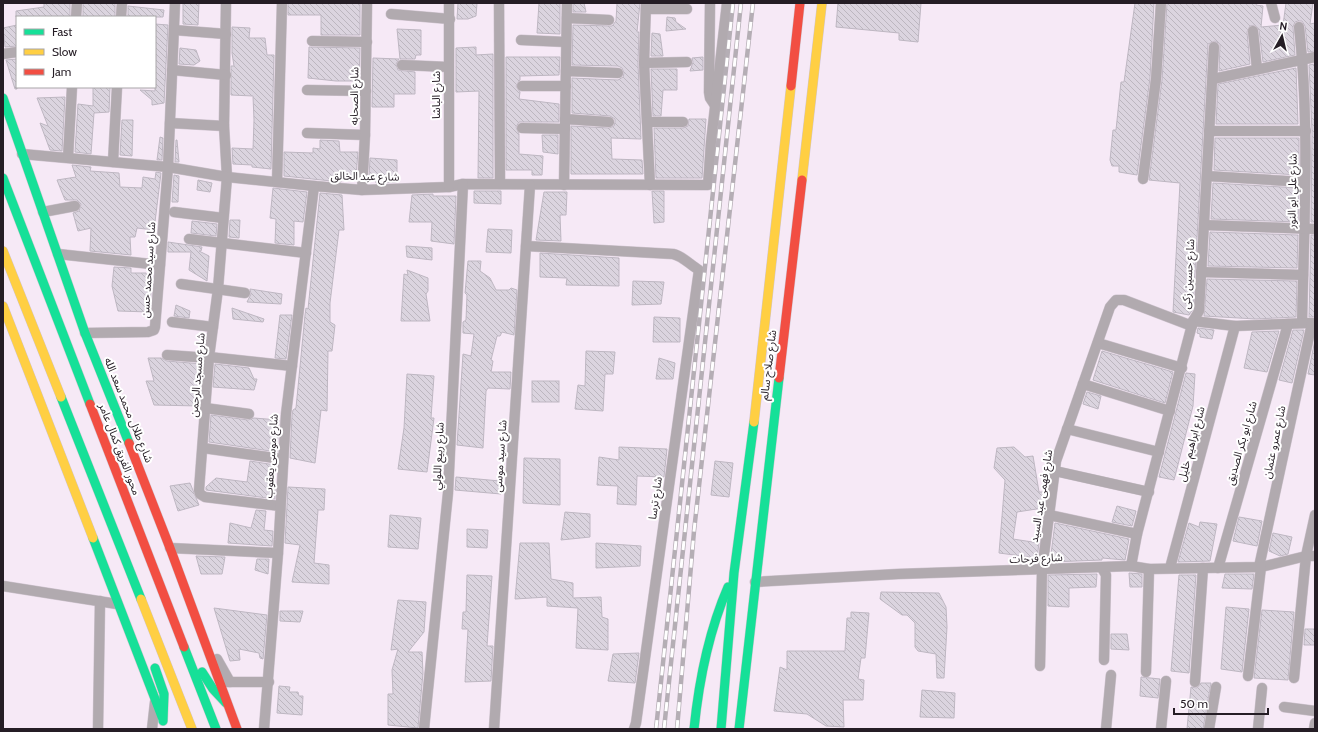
<svg xmlns="http://www.w3.org/2000/svg" width="1318" height="732" viewBox="0 0 1318 732" font-family="Cabin,'Noto Sans Arabic',sans-serif">
	<style>
		.building { fill: url(#building-back-hatch); stroke: #beb7c2 }
		.lines { fill: none; stroke-linecap: round; stroke-linejoin: round }
		.street-casing { stroke: #d0c5d0; stroke-width: 11 }
		.fast-casing { stroke: #d0c5d0; stroke-width: 10 }
		.slow-casing { stroke: #d0c5d0; stroke-width: 10 }
		.jam-casing { stroke: #d0c5d0; stroke-width: 10 }
		.street { stroke: #b1aaaf; stroke-width: 10 }
		.fast { stroke: #16e098; stroke-width: 9 }
		.slow { stroke: #ffcf43; stroke-width: 9 }
		.jam { stroke: #f24e42; stroke-width: 9 }
		.rail-casing { stroke: #b5aeb5; stroke-width: 4.5 }
		.rail { stroke: #fff; stroke-width: 3; stroke-dasharray: 9; stroke-linecap: butt }
		.labels { text-anchor: middle; dominant-baseline: central; stroke-width: 4; stroke-linejoin: round; paint-order: stroke }
		.street-label { font-size: 11px; fill: #251d25; stroke: #fff }
	</style>
	<defs>
		<pattern id="building-back-hatch" width="6" height="6" patternUnits="userSpaceOnUse"><rect width="6" height="6" fill="#dbd4df"/><path d="M-1 5l2 2M0 0l6 6M5-1l2 2" fill="none" stroke="#bcb6bf"/></pattern>
	</defs>
	<rect width="100%" height="100%" fill="#f6e9f6"/>
	<g class="building">
		<path d="M44 3H70V17H16V11L44 7Z"/>
		<rect x="83" y="3" width="32" height="14"/>
		<path d="M183 3H199L198 25 183 24Z"/>
		<path d="M288 3H360V35H321V15H288Z"/>
		<path d="M458 3H477L476 16 468 19H457Z"/>
		<path d="M539 3H560V34L537 33Z"/>
		<path d="M573 3H584L586 12H573Z"/>
		<path d="M617 3H640L637 32H639L638 63 641 139 611 138 612 159 642 160 643 174H571V126L609 128 614 126 615 122V119L610 116 572 113V78L618 80 623 77 624 73 622 68 618 66 572 65 573 25 612 26 616 21Z"/>
		<path d="M838 3H921L918 42 899 40V33L836 27Z"/>
		<path d="M1135 3H1154L1150 78 1137 175 1119 172V166H1112L1110 160 1113 130H1116L1121 82H1124Z"/>
		<path d="M1167 3H1257L1256 5 1263 6 1261 27 1283 25 1286 3H1313L1310 24 1315 23V51L1308 52 1305 26 1302 21H1298L1295 22 1293 27 1295 55 1263 62 1259 30 1255 25 1250 26 1247 32 1250 64 1219 71 1220 44 1215 41 1208 44 1193 309 1189 315 1173 312 1180 183 1149 180 1162 80Z"/>
		<path d="M128 6 164 10 163 17H128Z"/>
		<path d="M667 17 675 18 676 22 686 29 666 31Z"/>
		<path d="M155 24 168 25 164 103 152 105V100L140 90 155 91Z"/>
		<path d="M17 25V46L5 47 3 28Z"/>
		<path d="M232 27 250 28 249 38H265L267 55H274L271 169 252 167V165L233 164 232 148 253 149 254 120 253 96 231 95V66H234L232 53Z"/>
		<path d="M397 29 421 30V55H416L415 59H400Z"/>
		<path d="M652 33 660 34 663 56H651Z"/>
		<path d="M309 47 360 48 359 81H336L308 78Z"/>
		<path d="M476 47V55L493 54V178H478L479 91 456 92V48Z"/>
		<path d="M180 48 196 50 200 61 194 65 179 64Z"/>
		<path d="M506 57H560L559 75 520 76V80L516 86 520 92 519 99 559 104V122H519L516 127 519 134V154L543 156 542 175H532V170H506Z"/>
		<path d="M703 57V70L690 71 693 62 692 58Z"/>
		<path d="M373 58 399 59 396 64 398 70 415 72V94H394V107H372Z"/>
		<path d="M17 59V89H15L6 60Z"/>
		<path d="M1315 64V222H1311L1312 131 1309 65Z"/>
		<path d="M1296 68 1298 124H1216L1218 84Z"/>
		<path d="M651 69H677V90H663L661 116H653Z"/>
		<path d="M93 87H110L109 112 94 113 91 154 75 152 78 104 93 106Z"/>
		<path d="M65 97 62 151 50 150 40 123 48 126 37 98Z"/>
		<path d="M689 119H706L702 178H656L654 128H683L688 126Z"/>
		<path d="M122 120H133L132 156 120 155Z"/>
		<path d="M542 135H558V154L543 152Z"/>
		<path d="M160 137 163 138 162 160H157Z"/>
		<path d="M1215 138H1299V175L1214 170Z"/>
		<path d="M176 140H177L179 162H175Z"/>
		<path d="M320 140 339 141 340 152H358L356 176H340L341 182 284 176V152L313 153V148L320 149Z"/>
		<path d="M370 158 397 160V182L376 183V177H369Z"/>
		<path d="M72 165 91 167 90 171 119 173 120 187 142 188 143 177 155 179 156 172 161 173 154 230 137 228 135 237H130L131 255 90 251 91 228 78 231 73 213 79 211 81 204 77 200H65L57 180 76 177Z"/>
		<path d="M174 175 179 176 178 202H172Z"/>
		<path d="M198 180 212 183 210 192 197 190Z"/>
		<path d="M1213 183 1299 188 1298 222 1211 219Z"/>
		<path d="M273 188 307 192 303 222 294 221V245L275 243 276 219 270 218Z"/>
		<path d="M474 191H501V204L474 203Z"/>
		<path d="M652 191H664V222L654 223Z"/>
		<path d="M544 192H567L566 215H560L561 241 536 240Z"/>
		<path d="M320 193 342 195 344 230H339L330 303V322L335 325 332 351H328L327 411 321 410 315 463 290 458 292 415 293 410 296 408 305 315 306 308 308 309Z"/>
		<path d="M433 194V196H456L454 244 431 241 432 222H409L412 195Z"/>
		<path d="M230 220H240L239 238 229 237Z"/>
		<path d="M192 221 217 224 216 236 191 233Z"/>
		<path d="M488 229 512 230 511 253 486 252Z"/>
		<path d="M1210 232 1298 235 1297 268 1208 266Z"/>
		<path d="M1311 235H1315V317H1309Z"/>
		<path d="M168 242 202 247 201 251H199L209 256 207 281 189 270 191 252H168Z"/>
		<path d="M406 246 432 248V260L407 257Z"/>
		<path d="M540 253 619 258V286L566 285 567 278 540 277Z"/>
		<path d="M468 261H481L480 271 490 278 496 290H509L511 288 517 290 514 335 502 332 500 336H497L491 360 493 361 491 372H511L510 389 488 388 486 391 483 448 457 445 463 354 471 356 474 334 463 333V322L466 320 467 295 465 293Z"/>
		<path d="M114 267 131 268V273H146L151 291 150 312 118 311 112 286Z"/>
		<path d="M407 270 428 278V291L426 294 430 321H401L404 274 408 275Z"/>
		<path d="M1207 279 1297 281 1296 317 1256 319 1204 316Z"/>
		<path d="M633 281 664 282 661 304 632 305Z"/>
		<path d="M250 289 282 294 281 304 247 302 251 294Z"/>
		<path d="M176 305 190 311 189 318 174 316Z"/>
		<path d="M232 308 264 319 263 322 233 319Z"/>
		<path d="M280 315H292L286 359 275 358Z"/>
		<path d="M654 317 680 318V342H653Z"/>
		<path d="M1198 328 1214 330 1212 339 1200 337V334L1197 333Z"/>
		<path d="M1293 330H1304L1292 383 1279 380Z"/>
		<path d="M1279 331 1267 372 1244 368 1252 332Z"/>
		<path d="M1315 340V375L1308 374Z"/>
		<path d="M586 351 615 352 613 374H605L603 411 575 409 578 385 585 386Z"/>
		<path d="M1102 351 1173 372 1165 403 1093 380Z"/>
		<path d="M148 358H161L167 361 202 364 199 406 154 405 146 381H154Z"/>
		<path d="M659 358 675 363 673 379H656Z"/>
		<path d="M215 364 249 368 254 379H257L254 390 213 387Z"/>
		<path d="M1186 373 1195 374 1193 406 1174 480 1159 477Z"/>
		<path d="M407 374 434 376 431 418H434L427 472 398 469 404 428Z"/>
		<rect x="532" y="381" width="27" height="21"/>
		<path d="M1087 392 1101 396 1098 409 1083 404Z"/>
		<path d="M211 415 248 420 254 418 279 420 277 452 209 442Z"/>
		<path d="M619 447 667 449 664 477 637 476 636 505 617 504 618 486 597 485 599 457 619 460Z"/>
		<path d="M1014 447 1025 457 1033 456 1039 492H1045L1043 508 1017 512 1013 539 1039 543 1037 558 999 553 1005 480 994 468 997 448Z"/>
		<path d="M524 458 560 459V505L523 503Z"/>
		<path d="M250 461 275 465 273 484 275 487V499L206 490V487L216 478 247 482Z"/>
		<path d="M715 461 733 463 729 497 711 495Z"/>
		<path d="M456 477 500 481 501 494 455 490Z"/>
		<path d="M190 483 199 505 178 511 170 486Z"/>
		<path d="M288 487 325 489 324 510H318L314 563 329 565V584L292 582 300 545 285 543Z"/>
		<path d="M1117 506 1136 511 1132 526 1112 522Z"/>
		<path d="M256 510 266 511 264 530 273 531 272 546 228 543 230 523 251 528Z"/>
		<path d="M565 512 590 514V537L561 540Z"/>
		<path d="M390 515 421 518 418 549 388 547Z"/>
		<path d="M1239 517 1262 521 1257 546 1233 541Z"/>
		<path d="M1200 522 1217 524 1210 561 1178 562 1189 523 1199 527Z"/>
		<path d="M1055 523 1129 539 1125 560 1102 558V560L1050 562Z"/>
		<path d="M467 529 488 530 487 548 467 547Z"/>
		<path d="M1273 533 1292 537 1288 554 1280 556 1269 551Z"/>
		<path d="M520 543H549L551 579 573 583V598L601 597 602 617 608 619V650L576 648 578 608 547 606V597L515 599Z"/>
		<path d="M596 543 641 546 640 566 596 568Z"/>
		<path d="M196 556 225 557 222 574H201Z"/>
		<path d="M257 559H269L268 574 255 570Z"/>
		<path d="M1129 573 1142 574V587H1130Z"/>
		<path d="M1097 574 1096 587 1069 588V607L1048 606V575Z"/>
		<path d="M1225 574H1254L1252 589 1222 588Z"/>
		<path d="M467 575 492 576 487 646H493L491 681 465 682 468 629H462L463 612H466Z"/>
		<path d="M1179 575H1196L1189 673 1171 671Z"/>
		<path d="M881 592 939 593 946 607 947 627 944 678H937L936 654 918 651 915 647V623L907 615H902L880 599Z"/>
		<path d="M398 600 426 602 424 632 408 652H422L423 673 418 728 388 725V694H393L392 670 398 649 391 650Z"/>
		<path d="M1226 607 1249 609 1242 672 1221 669Z"/>
		<path d="M214 608 267 615 263 659 260 658 259 653 239 649 240 660 230 661Z"/>
		<path d="M1262 610 1294 612 1288 680 1254 678Z"/>
		<path d="M280 611H303L300 622 280 621Z"/>
		<path d="M851 612 869 613 865 658H861L858 679 864 680 863 700H843L844 727 826 726 807 714 774 711 780 667 787 670V651H845L847 618H851Z"/>
		<path d="M1305 629H1315V645H1304Z"/>
		<path d="M1111 634H1127L1129 650 1111 649Z"/>
		<path d="M639 653 635 683 608 681 613 654Z"/>
		<path d="M1141 677 1160 679 1158 698 1140 696Z"/>
		<path d="M1201 683H1211L1203 729H1187L1191 687 1197 688Z"/>
		<path d="M279 686 290 687 289 692H298L299 696H303L302 715 277 713Z"/>
		<path d="M922 690 955 693 954 718 920 717Z"/>
	</g>
	<g class="lines">
		<defs>
			<g id="street">
				<path d="M226 3 224 126 227 177 218 289 209 357 199 490 200 494 205 497 280 506"/>
				<path d="M499 3 500 184"/>
				<path d="M646 3 644 63 650 185"/>
				<path d="M710 3 709 92 710 98 716 107"/>
				<path d="M1271 3 1275 18"/>
				<path d="M646 9H687"/>
				<path d="M391 14 450 19"/>
				<path d="M76 17 77 3"/>
				<path d="M121 17 122 3"/>
				<path d="M567 18 609 20"/>
				<path d="M1299 27C1310 125 1304 225 1302 323"/>
				<path d="M174 30 226 34"/>
				<path d="M1253 31 1257 69"/>
				<path d="M521 40 566 42"/>
				<path d="M312 41 367 42"/>
				<path d="M3 54 17 52"/>
				<path d="M644 63 687 62"/>
				<path d="M402 65 448 67"/>
				<path d="M172 70 226 75"/>
				<path d="M566 71 618 73"/>
				<path d="M1213 79 1315 57"/>
				<path d="M522 86H566"/>
				<path d="M307 90 366 91"/>
				<path d="M565 119 609 122"/>
				<path d="M647 122H683"/>
				<path d="M170 123 224 126"/>
				<path d="M522 128 565 129"/>
				<path d="M1209 131H1306"/>
				<path d="M307 133 365 135"/>
				<path d="M22 154 168 167 227 177 314 186 362 190 449 187 463 184 708 185 711 142 727 3"/>
				<path d="M68 157 72 87"/>
				<path d="M113 162 117 87"/>
				<path d="M1207 176 1304 182"/>
				<path d="M1143 179 1156 79 1161 3"/>
				<path d="M277 182 282 3"/>
				<path d="M564 185 567 3"/>
				<path d="M449 187V3"/>
				<path d="M362 190 365 135 367 3"/>
				<path d="M43 212 75 206"/>
				<path d="M174 212 223 218"/>
				<path d="M1204 225 1315 229"/>
				<path d="M189 239 306 253"/>
				<path d="M526 246 673 254C683 256 690 265 699 270L636 723 634 729"/>
				<path d="M58 254 160 265"/>
				<path d="M1201 272 1303 275"/>
				<path d="M181 284 245 293"/>
				<path d="M1193 321 1235 326 1309 323"/>
				<path d="M172 322 213 327"/>
				<path d="M85 333 148 332 154 330 155 327 168 167 175 3"/>
				<path d="M1098 343 1182 368"/>
				<path d="M167 355 209 358"/>
				<path d="M209 357 292 366"/>
				<path d="M1083 384 1170 411"/>
				<path d="M205 408 249 414"/>
				<path d="M1067 429 1159 452"/>
				<path d="M203 448 282 459"/>
				<path d="M1055 471 1149 492"/>
				<path d="M1049 515 1137 534"/>
				<path d="M170 548 278 553"/>
				<path d="M1131 566 1137 534 1193 321 1199 311 1214 47"/>
				<path d="M1259 567 1312 323"/>
				<path d="M1102 568 1106 575 1104 660"/>
				<path d="M1170 568 1235 326"/>
				<path d="M1218 568 1288 324"/>
				<path d="M755 582 898 574 1131 566 1149 569 1261 567 1306 556H1315"/>
				<path d="M3 586 117 604"/>
				<path d="M217 659 230 682"/>
				<path d="M1040 666 1042 570 1056 461 1110 307 1116 300H1124L1192 326"/>
				<path d="M1146 672 1149 569"/>
				<path d="M1248 676 1261 567"/>
				<path d="M1294 678 1306 556 1315 515"/>
				<path d="M225 682H269"/>
				<path d="M1195 682 1203 568"/>
				<path d="M1284 707 1315 711"/>
				<path d="M98 729 100 601"/>
				<path d="M152 729 155 702"/>
				<path d="M264 729 278 553 286 414 314 186"/>
				<path d="M424 729 448 493 463 184"/>
				<path d="M494 729 530 185"/>
				<path d="M1106 729 1111 675"/>
				<path d="M1161 729 1166 681"/>
				<path d="M1209 729 1216 687"/>
				<path d="M1258 729 1262 688"/>
				<path d="M1314 729 1315 723"/>
			</g>
			<g id="fast">
				<path d="M3 98 85 333 129 443"/>
				<path d="M3 178 90 404"/>
				<path d="M61 397 141 599"/>
				<path d="M93 538 162 717"/>
				<path d="M184 647 216 729"/>
				<path d="M155 668 164 694 163 721"/>
				<path d="M202 672 213 689 226 703"/>
				<path d="M694 729C699 680 708 633 728 587"/>
				<path d="M721 729 734 573 754 422"/>
				<path d="M739 729 779 378"/>
			</g>
			<g id="slow">
				<path d="M802 180 822 3"/>
				<path d="M3 251 61 397"/>
				<path d="M3 306 93 538"/>
				<path d="M754 422 791 86"/>
				<path d="M141 599 192 729"/>
			</g>
			<g id="jam">
				<path d="M791 86 800 3"/>
				<path d="M779 378 802 180"/>
				<path d="M90 404 184 647"/>
				<path d="M129 443 170 548 237 729"/>
			</g>
		</defs>
		<use href="#street" class="street-casing"/>
		<use href="#fast" class="fast-casing"/>
		<use href="#slow" class="slow-casing"/>
		<use href="#jam" class="jam-casing"/>
		<use href="#street" class="street"/>
		<use href="#fast" class="fast"/>
		<use href="#slow" class="slow"/>
		<use href="#jam" class="jam"/>
		<defs>
			<g id="rail">
				<path d="M656 729 733 3"/>
				<path d="M664 729 741 3"/>
				<path d="M677 729 694 531 753 3"/>
			</g>
		</defs>
		<use href="#rail" class="rail-casing"/>
		<use href="#rail" class="rail"/>
	</g>
	<g class="labels">
		<g class="street-label">
			<text transform="translate(436 95) rotate(-90)">شارع الباشا</text>
			<text transform="translate(354 96) rotate(-89)">شارع الصحابه</text>
			<text transform="translate(365 176) rotate(1)">شارع عبد الخالق</text>
			<text transform="translate(1292 191) rotate(-89)">شارع علي ابو النور</text>
			<text transform="translate(148 270) rotate(-86)">شارع سيد محمد حسن</text>
			<text transform="translate(1188 274) rotate(-86)">شارع حسين زكى</text>
			<text transform="translate(768 365) rotate(-83)">شارع صلاح سالم</text>
			<text transform="translate(197 375) rotate(-85)">شارع مسجد الرحمن</text>
			<text transform="translate(129 410) rotate(68)">شارع طلال محمد سعد الله</text>
			<text transform="translate(1274 442) rotate(-78)">شارع عمرو عثمان</text>
			<text transform="translate(1241 443) rotate(-74)">شارع ابو بكر الصديق</text>
			<text transform="translate(1191 444) rotate(-75)">شارع ابراهيم خليل</text>
			<text transform="translate(120 449) rotate(69)">محور الفريق كمال عامر</text>
			<text transform="translate(271 456) rotate(-86)">شارع موسى يعقوب</text>
			<text transform="translate(438 456) rotate(-87)">شارع ربيع اللولي</text>
			<text transform="translate(500 456) rotate(-86)">شارع سيد موسى</text>
			<text transform="translate(1041 496) rotate(-81)">شارع فهمى عبد السيد</text>
			<text transform="translate(655 498) rotate(-82)">شارع ترسا</text>
			<text transform="translate(1036 558) rotate(-2)">شارع فرحات</text>
		</g>
	</g>
	<rect width="1318" height="732" fill="none" stroke="#251d25" stroke-width="8"/>
	<rect x="16" y="16" width="140" height="72" fill="#ffffff" stroke="#a8a5a8"/>
	<rect x="24" y="29" width="20" height="6" fill="#16e098" stroke="#a8a5a8"/>
	<text x="52" y="36" font-size="12" fill="#251d25">Fast</text>
	<rect x="24" y="49" width="20" height="6" fill="#ffcf43" stroke="#a8a5a8"/>
	<text x="52" y="56" font-size="12" fill="#251d25">Slow</text>
	<rect x="24" y="69" width="20" height="6" fill="#f24e42" stroke="#a8a5a8"/>
	<text x="52" y="76" font-size="12" fill="#251d25">Jam</text>
	<g transform="translate(1282 36) rotate(8)" stroke="#ffffff" stroke-width="3" paint-order="stroke">
	<path d="M0-3L7 15L0 10L-7 15Z" fill="#251d25"/>
	<text y="-6" font-size="11" font-weight="bold" text-anchor="middle" fill="#251d25">N</text>
	</g>
	<path d="M1174 708v6h94v-6" fill="none" stroke="#251d25" stroke-width="2"/>
	<text x="1180" y="708" font-size="12" fill="#251d25" stroke="#ffffff" stroke-width="3" paint-order="stroke">50 m</text>
</svg>
